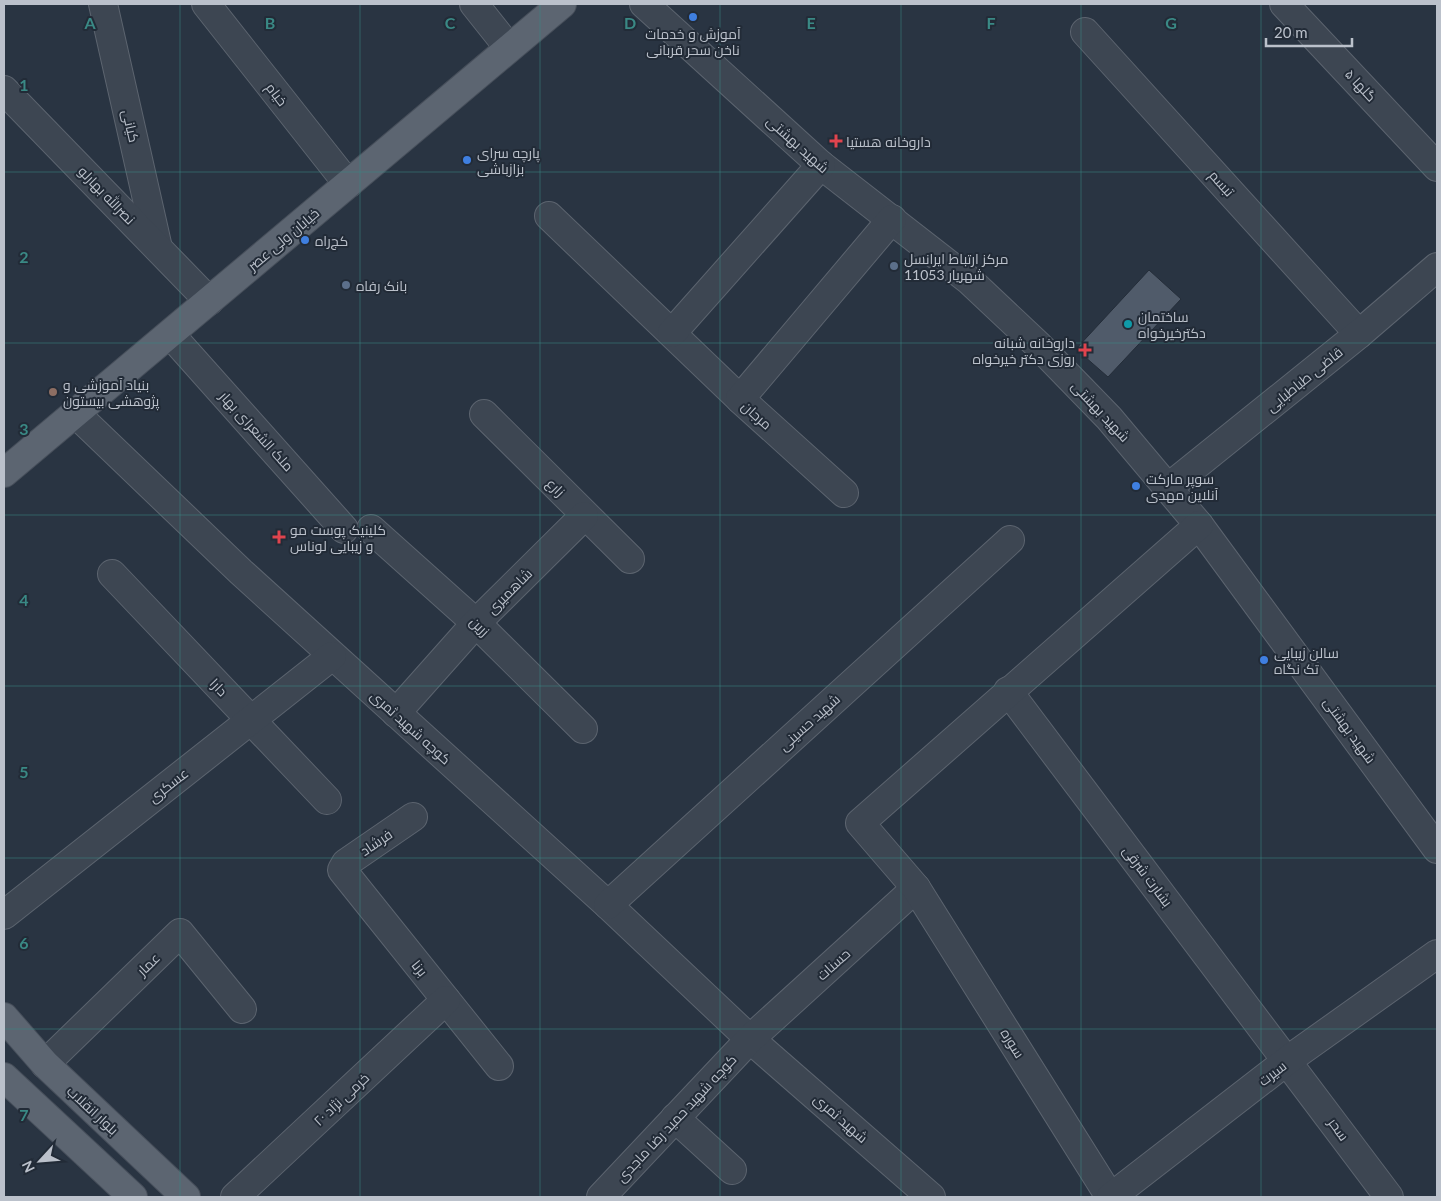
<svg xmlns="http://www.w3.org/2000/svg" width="1441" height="1201" viewBox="0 0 1441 1201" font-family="Lato,Cairo,sans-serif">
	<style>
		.building { fill: #505b6a; stroke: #242d39 }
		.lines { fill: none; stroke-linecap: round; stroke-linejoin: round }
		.minor-casing { stroke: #5c646f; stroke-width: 30 }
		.major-casing { stroke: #474f5b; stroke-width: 30 }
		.minor { stroke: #3d4652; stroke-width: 28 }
		.major { stroke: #5c6571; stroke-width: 28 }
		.grid { fill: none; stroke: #3a8985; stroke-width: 1; stroke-opacity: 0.55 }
		.shop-dot { fill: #3f7fe0; stroke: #222b37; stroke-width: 2 }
		.health-dot { fill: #e0444e; stroke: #222b37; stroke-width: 2 }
		.service-dot { fill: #5c6f8a; stroke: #222b37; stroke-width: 2 }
		.culture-dot { fill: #0f9aa8; stroke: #222b37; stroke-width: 2 }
		.education-dot { fill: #8d6e63; stroke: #222b37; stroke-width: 2 }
		.labels { text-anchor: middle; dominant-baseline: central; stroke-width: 4; stroke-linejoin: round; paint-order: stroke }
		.poi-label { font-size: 14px; fill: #bbc1cb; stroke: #222b37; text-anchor: start }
		.street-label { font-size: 14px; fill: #bbc1cb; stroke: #222b37 }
		.grid-label { font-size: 16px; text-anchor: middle; font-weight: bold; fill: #3a8985; stroke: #222b37; stroke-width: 4; stroke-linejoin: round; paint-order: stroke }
	</style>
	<rect width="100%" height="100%" fill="#293442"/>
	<path class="building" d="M1149 270 1181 299 1108 377 1076 349Z"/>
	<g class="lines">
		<defs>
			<g id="minor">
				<path d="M103 4 158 248"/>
				<path d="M206 4 348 184"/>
				<path d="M474 4 509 48"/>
				<path d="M644 4 821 165 970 281 1039 346 1109 418 1199 525 1437 849"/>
				<path d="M1284 4 1437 167"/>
				<path d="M1085 32 1359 334"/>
				<path d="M4 90 209 301"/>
				<path d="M549 216 740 399 844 493"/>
				<path d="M672 333 821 165"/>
				<path d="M170 334 344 529"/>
				<path d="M740 399 892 219"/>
				<path d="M75 413 241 572 608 905 750 1039 931 1197"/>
				<path d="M484 414 630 559"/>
				<path d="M1169 487 1359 334 1437 267"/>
				<path d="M371 529 476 623 583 729"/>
				<path d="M112 574 327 800"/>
				<path d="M1008 691 1389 1197"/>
				<path d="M396 713 476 623 584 516"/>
				<path d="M413 817 346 863 342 870 499 1066"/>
				<path d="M608 905 1010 540"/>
				<path d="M4 915 332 656"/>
				<path d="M45 1064 180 933 242 1009"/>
				<path d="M675 1118 732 1170"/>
				<path d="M235 1197 446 1000"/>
				<path d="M601 1197 750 1039 916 888"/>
				<path d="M1110 1197 916 888 860 823 1199 525"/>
				<path d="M1111 1197 1288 1060 1437 954"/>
			</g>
			<g id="major">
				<path d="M4 473 562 4"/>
				<path d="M4 1017 45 1064 186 1197"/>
				<path d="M4 1077 133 1197"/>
			</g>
		</defs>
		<use href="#minor" class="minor-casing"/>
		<use href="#major" class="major-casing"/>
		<use href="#minor" class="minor"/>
		<use href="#major" class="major"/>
	</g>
	<path class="grid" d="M180 4V1197M360 4V1197M540 4V1197M720 4V1197M901 4V1197M1081 4V1197M1261 4V1197M4 172H1437M4 343H1437M4 515H1437M4 686H1437M4 858H1437M4 1029H1437"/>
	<g class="shop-dot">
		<circle cx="693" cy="17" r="5"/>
		<circle cx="467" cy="160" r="5"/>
		<circle cx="305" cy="240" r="5"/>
		<circle cx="1136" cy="486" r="5"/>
		<circle cx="1264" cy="660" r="5"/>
	</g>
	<g class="health-dot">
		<path d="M833.5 133.5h5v5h5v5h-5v5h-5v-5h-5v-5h5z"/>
		<path d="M1082.5 342.5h5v5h5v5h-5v5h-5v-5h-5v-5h5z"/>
		<path d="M276.5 529.5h5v5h5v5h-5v5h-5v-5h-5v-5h5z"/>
	</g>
	<g class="service-dot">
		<circle cx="894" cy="266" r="5"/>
		<circle cx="346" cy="285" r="5"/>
	</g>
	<circle class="culture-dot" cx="1128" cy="324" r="5"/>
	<circle class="education-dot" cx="53" cy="392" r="5"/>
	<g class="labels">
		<g class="poi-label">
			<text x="693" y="33" text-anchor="middle">آموزش و‌ خدمات<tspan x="693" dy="16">ناخن سحر قربانی</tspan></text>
			<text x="846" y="141">داروخانه هستیا</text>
			<text x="477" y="152">پارچه سرای<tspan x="477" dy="16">بزازباشی</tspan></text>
			<text x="315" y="240">کج‌راه</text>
			<text x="904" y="258">مرکز ارتباط ایرانسل<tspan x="904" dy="16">11053 شهریار</tspan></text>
			<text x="356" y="285">بانک رفاه</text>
			<text x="1138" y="316">ساختمان<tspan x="1138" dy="16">دکترخیرخواه</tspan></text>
			<text x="1075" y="342" text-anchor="end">داروخانه شبانه<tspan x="1075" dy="16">روزی دکتر خیرخواه</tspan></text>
			<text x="63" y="384">بنیاد آموزشی و<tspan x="63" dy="16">پژوهشی بیستون</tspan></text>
			<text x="1146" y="478">سوپر مارکت<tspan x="1146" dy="16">آنلاین مهدی</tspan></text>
			<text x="290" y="529">کلینیک پوست مو<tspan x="290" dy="16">و زیبایی لوناس</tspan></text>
			<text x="1274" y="652">سالن زیبایی<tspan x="1274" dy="16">تک نگاه</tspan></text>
		</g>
		<g class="street-label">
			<text transform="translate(1361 85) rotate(47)">گلها ۵</text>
			<text transform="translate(277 94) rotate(52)">خیام</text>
			<text transform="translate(131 126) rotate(77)">کیانی</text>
			<text transform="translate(798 144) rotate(42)">شهید بهشتی</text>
			<text transform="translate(1222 183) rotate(48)">تبسم</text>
			<text transform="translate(107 195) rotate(46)">نصرالله بهارلو</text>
			<text transform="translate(283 239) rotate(-40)">خیابان ولی عصر</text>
			<text transform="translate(1304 379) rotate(-39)">قاضی طباطبایی</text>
			<text transform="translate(1101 411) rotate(47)">شهید بهشتی</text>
			<text transform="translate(757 415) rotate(42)">مرجان</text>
			<text transform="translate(257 431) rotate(48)">ملک الشعرای بهار</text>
			<text transform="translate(556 487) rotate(45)">زارع</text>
			<text transform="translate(509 591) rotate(-45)">شاهمیری</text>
			<text transform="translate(480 626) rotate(44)">زرین</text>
			<text transform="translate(219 687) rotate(46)">دارا</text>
			<text transform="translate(809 722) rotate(-42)">شهید حسینی</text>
			<text transform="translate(411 727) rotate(42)">کوچه شهید ثمری</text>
			<text transform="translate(1350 730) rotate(54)">شهید بهشتی</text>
			<text transform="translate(168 785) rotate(-38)">عسکری</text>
			<text transform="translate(376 842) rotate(-34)">فرشاد</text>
			<text transform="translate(1148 876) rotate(53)">بشارت شرقی</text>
			<text transform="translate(148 964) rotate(-44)">عمار</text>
			<text transform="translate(833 964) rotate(-42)">حسنات</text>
			<text transform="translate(420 968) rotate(51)">برنا</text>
			<text transform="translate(1013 1043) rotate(58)">سوره</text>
			<text transform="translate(1272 1073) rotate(-38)">سیرت</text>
			<text transform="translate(341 1099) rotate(-43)">خرمی نژاد ۲۰</text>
			<text transform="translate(93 1110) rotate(43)">بلوار انقلاب</text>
			<text transform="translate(676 1118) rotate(-47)">کوچه شهید حمید رضا ماجدی</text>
			<text transform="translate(841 1118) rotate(41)">شهید ثمری</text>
			<text transform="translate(1339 1129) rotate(54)">سحر</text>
		</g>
	</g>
	<g class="grid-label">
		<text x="90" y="29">A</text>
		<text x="270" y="29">B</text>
		<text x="450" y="29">C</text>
		<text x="630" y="29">D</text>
		<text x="811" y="29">E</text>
		<text x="991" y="29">F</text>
		<text x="1171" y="29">G</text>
		<text x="24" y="91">1</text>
		<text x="24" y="263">2</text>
		<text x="24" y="435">3</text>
		<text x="24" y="606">4</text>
		<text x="24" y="778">5</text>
		<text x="24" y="949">6</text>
		<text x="24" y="1121">7</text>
	</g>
	<rect width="1441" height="1201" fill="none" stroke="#bbc1cb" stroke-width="10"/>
	<g transform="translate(40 1161) rotate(244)" stroke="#222b37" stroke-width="4" paint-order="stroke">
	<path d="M0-4L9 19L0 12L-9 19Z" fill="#bbc1cb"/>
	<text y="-8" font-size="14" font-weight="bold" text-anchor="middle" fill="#bbc1cb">N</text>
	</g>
	<path d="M1266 38v8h86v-8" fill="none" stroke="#bbc1cb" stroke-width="2.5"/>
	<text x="1274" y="38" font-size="15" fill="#bbc1cb" stroke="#222b37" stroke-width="4" paint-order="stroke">20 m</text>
</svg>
